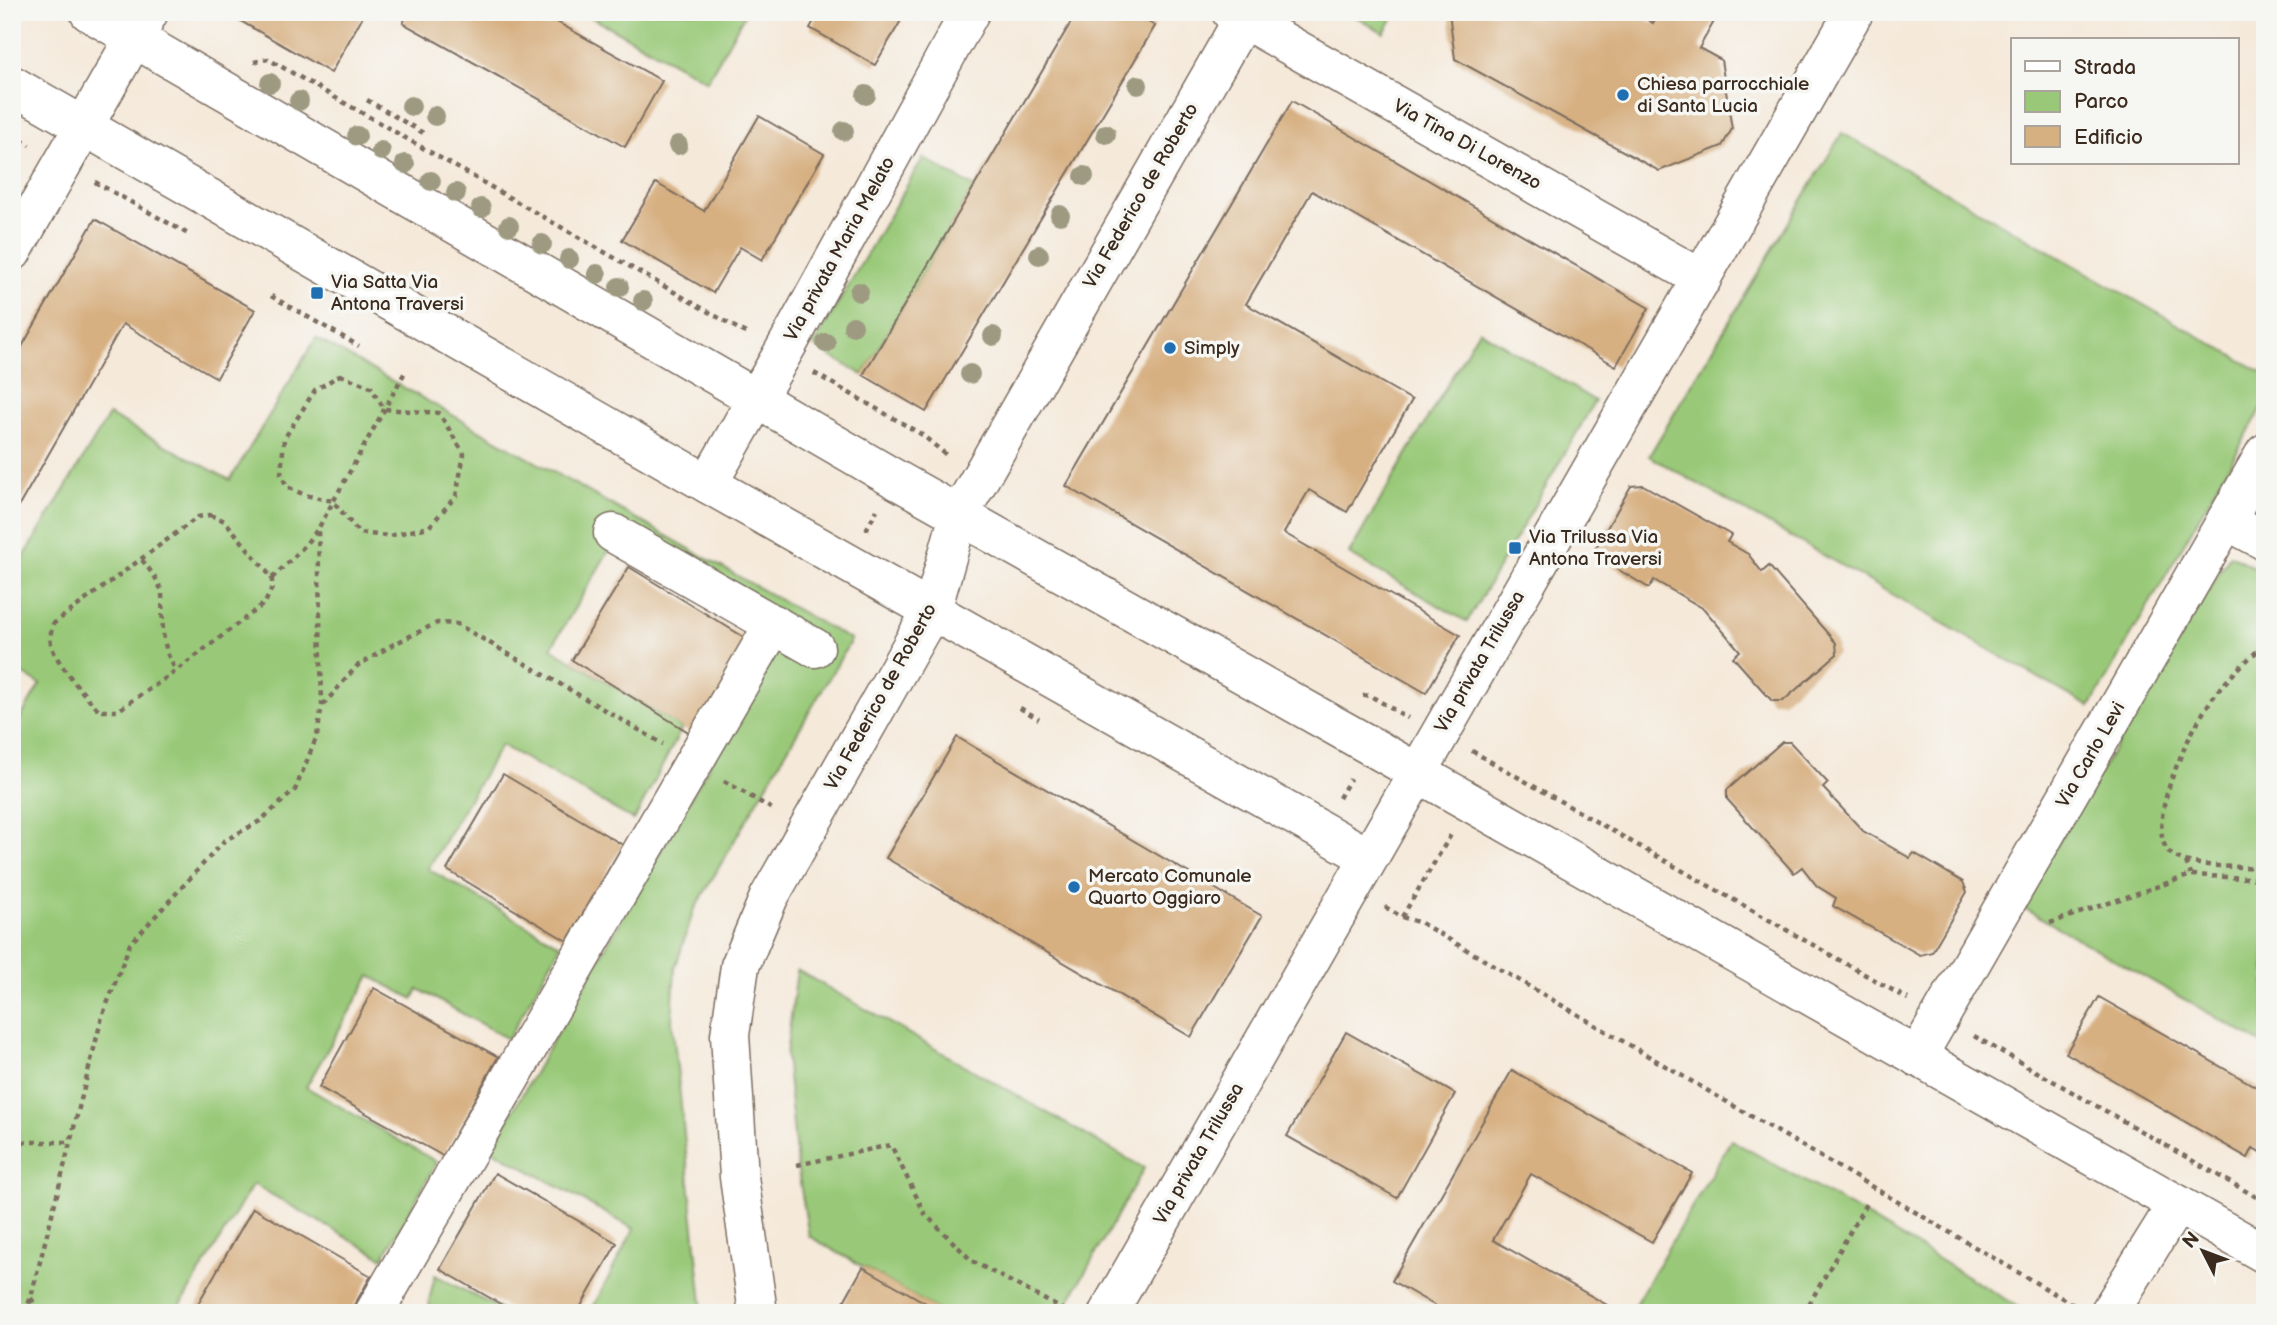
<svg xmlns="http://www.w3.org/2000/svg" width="2277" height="1325" viewBox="0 0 2277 1325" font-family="'Balsamiq Sans',sans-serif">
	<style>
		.green { fill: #99c978; stroke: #6a7a4b; stroke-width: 2 }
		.building { fill: #d7b082 }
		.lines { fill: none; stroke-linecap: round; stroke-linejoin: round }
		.minor-casing { stroke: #7c6d60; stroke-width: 41 }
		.path { stroke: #7c6d60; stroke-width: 4.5; stroke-dasharray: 5 5; stroke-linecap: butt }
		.minor { stroke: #fff; stroke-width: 38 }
		.tree { fill: #9e9a81 }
		.poi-dot { fill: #1f6fb2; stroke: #f6f6f2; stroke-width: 2.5 }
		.labels { text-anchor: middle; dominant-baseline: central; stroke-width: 7; stroke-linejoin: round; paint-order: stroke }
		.poi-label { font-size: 19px; fill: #3b2a1e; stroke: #f6f6f2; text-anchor: start }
		.street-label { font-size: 19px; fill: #3b2a1e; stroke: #f6f6f2 }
	</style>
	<rect width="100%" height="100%" fill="#f6f6f2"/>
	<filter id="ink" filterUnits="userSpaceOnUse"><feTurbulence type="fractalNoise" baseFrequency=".0143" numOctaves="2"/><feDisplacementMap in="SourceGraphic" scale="14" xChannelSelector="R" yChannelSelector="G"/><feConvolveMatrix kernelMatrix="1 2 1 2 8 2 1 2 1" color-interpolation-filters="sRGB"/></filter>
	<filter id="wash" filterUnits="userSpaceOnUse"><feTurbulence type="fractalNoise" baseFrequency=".00686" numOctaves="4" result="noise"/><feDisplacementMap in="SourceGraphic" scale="28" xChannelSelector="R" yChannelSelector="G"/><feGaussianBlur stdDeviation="1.57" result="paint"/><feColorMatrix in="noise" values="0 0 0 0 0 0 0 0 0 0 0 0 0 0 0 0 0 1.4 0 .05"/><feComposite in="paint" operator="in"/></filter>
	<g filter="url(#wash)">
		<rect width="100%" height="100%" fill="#f5e9da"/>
		<g class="green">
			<path d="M582 12H746L707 81Z"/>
			<path d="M1348 12H1396L1384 33Z"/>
			<path d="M1842 133 2265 374V403L2090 707 1649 456Z"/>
			<path d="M923 158 974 187 863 375 813 346Z"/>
			<path d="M1479 330 1595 401 1467 622 1349 554Z"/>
			<path d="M316 338 851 640 693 912 675 969 672 1020 703 1313H590L634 1229 491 1149 776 648 620 532 551 648 682 728 634 820 501 745 428 869 561 945 508 1039 418 989 413 999 370 976 306 1087 437 1162 383 1258 253 1184 180 1306 191 1313H12V733L40 684 12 668V577L109 415 230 480Z"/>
			<path d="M2230 555 2265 573V1045L2020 906Z"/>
			<path d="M797 970 1144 1168 1062 1313H943L809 1236 797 1165 786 1055Z"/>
			<path d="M1731 1140 1861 1213 2028 1313H1630Z"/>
			<path d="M435 1275 507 1313H431L429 1301Z"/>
		</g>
		<g id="blocks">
			<g class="building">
				<path d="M232 12H356L363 16 331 73 230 15Z"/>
				<path d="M409 12H539L662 81 625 147 403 23Z"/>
				<path d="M819 12H906L875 65 810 28Z"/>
				<path d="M1077 12H1132L1155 26 926 412 863 375Z"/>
				<path d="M1449 12H1634L1653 23 1659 12H1706L1716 18 1699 48 1721 60 1732 129 1722 146 1659 171 1455 59Z"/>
				<path d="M1292 101 1649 308 1616 366 1312 191 1246 304 1412 400 1347 512 1309 490 1284 533 1460 635 1426 693 1066 486Z"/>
				<path d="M759 116 824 154 762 260 740 247 713 293 622 240 656 183 704 211Z"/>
				<path d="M95 219 255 310 217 378 123 324 12 518V364Z"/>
				<path d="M1643 485 1731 535 1727 542 1748 554 1762 572 1769 566 1836 643 1837 654 1783 701H1772L1733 657 1740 651 1704 609 1654 580 1649 588 1599 558 1595 549 1631 486Z"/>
				<path d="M629 567 752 642 695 736 572 660Z"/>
				<path d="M957 737 1262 916 1191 1037 886 858Z"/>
				<path d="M1782 742H1790L1828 783 1823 788 1863 831 1910 858 1914 853 1963 882 1967 892 1932 952 1920 955 1833 906 1836 898 1817 886 1802 867 1794 873 1727 799V790Z"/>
				<path d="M503 774 623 845 567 941 447 870Z"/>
				<path d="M374 988 498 1057 443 1156 319 1087Z"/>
				<path d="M2099 997 2265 1092V1155L2253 1148 2248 1158 2066 1053Z"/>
				<path d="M1346 1032 1455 1094 1397 1198 1287 1136Z"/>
				<path d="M1512 1070 1692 1173 1652 1242 1531 1174 1493 1240 1614 1309 1611 1313H1448L1392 1281Z"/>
				<path d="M495 1173 617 1243 577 1313H516L440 1269Z"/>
				<path d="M253 1208 371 1276 350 1313H205L196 1307Z"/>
				<path d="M863 1267 943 1313H860L843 1303Z"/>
			</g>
		</g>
	</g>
	<g filter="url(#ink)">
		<use href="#blocks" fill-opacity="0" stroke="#7c6d60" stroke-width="2"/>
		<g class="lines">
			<defs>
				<g id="minor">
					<path d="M89 12 895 479 1369 745 2265 1254"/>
					<path d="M1231 12 1702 279"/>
					<path d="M12 85 708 484 1368 857"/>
					<path d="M12 252 149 12"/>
					<path d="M708 484 789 342 970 12"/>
					<path d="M2226 520 2265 541"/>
					<path d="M613 533 815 648"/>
					<path d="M1917 1057 2265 453"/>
					<path d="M374 1313 774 624"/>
					<path d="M758 1313 739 1177 730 1035 740 966 769 897 932 610 959 515 1247 12"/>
					<path d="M1108 1313 1854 12"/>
					<path d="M2109 1313 2177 1204"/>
				</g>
			</defs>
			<use href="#minor" class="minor-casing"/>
			<g class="path">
				<path d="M254 62 268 59 749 335"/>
				<path d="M367 100 425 134"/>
				<path d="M12 135 30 145"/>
				<path d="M95 182 188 234"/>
				<path d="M271 296 359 346"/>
				<path d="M814 373 921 434 949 457"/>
				<path d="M340 375 371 387 384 409 439 413 464 454 456 496 429 527 388 536 359 533 333 501 305 495 287 487 281 474 284 439 315 390Z"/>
				<path d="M210 515 225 521 272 578V588L265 603 176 671 117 711H100C88 700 56 662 52 647 49 639 51 632 53 624L198 517Z"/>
				<path d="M866 530 877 510"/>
				<path d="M142 560 155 577 162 591 163 634 167 653 176 671"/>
				<path d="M272 578 299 552 318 529 405 372"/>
				<path d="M2265 646C2251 654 2229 678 2218 691 2196 717 2140 825 2170 853 2187 869 2241 866 2265 868"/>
				<path d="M1363 696 1369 695 1408 718"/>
				<path d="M323 705 357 666 394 644 437 623 457 624 663 744"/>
				<path d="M1020 708 1039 719"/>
				<path d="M1472 751 1908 999"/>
				<path d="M724 781 774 810"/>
				<path d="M1339 798 1350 779"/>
				<path d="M2186 862 2191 875"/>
				<path d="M1385 907 1402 917 1421 923 2074 1305"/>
				<path d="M1402 917 1452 833"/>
				<path d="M2050 923 2191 875 2265 879"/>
				<path d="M1974 1036 2265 1202"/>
				<path d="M12 1142H69"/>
				<path d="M797 1165 891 1145 925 1214 972 1261 1064 1310"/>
				<path d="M31 1298 40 1313"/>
				<path d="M25 1313 31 1297 102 1017 130 944 224 841 260 821 295 790 317 736 322 705 318 529"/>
				<path d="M1804 1313 1866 1204"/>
			</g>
			<use href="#minor" class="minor"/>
		</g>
		<g class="tree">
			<circle cx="270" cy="83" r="10"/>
			<circle cx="1138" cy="85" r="10"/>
			<circle cx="866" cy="95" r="10"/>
			<circle cx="299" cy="101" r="10"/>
			<circle cx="411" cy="106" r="10"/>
			<circle cx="435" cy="116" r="10"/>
			<circle cx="844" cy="131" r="10"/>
			<circle cx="1106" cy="134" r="10"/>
			<circle cx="357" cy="136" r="10"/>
			<circle cx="678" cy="145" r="10"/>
			<circle cx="381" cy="151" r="10"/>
			<circle cx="405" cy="164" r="10"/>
			<circle cx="1084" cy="176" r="10"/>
			<circle cx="431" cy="181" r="10"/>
			<circle cx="456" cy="193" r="10"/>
			<circle cx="481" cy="208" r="10"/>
			<circle cx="1060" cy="215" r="10"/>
			<circle cx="509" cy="226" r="10"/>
			<circle cx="542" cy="244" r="10"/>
			<circle cx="1039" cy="255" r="10"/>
			<circle cx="569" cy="259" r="10"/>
			<circle cx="597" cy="274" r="10"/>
			<circle cx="619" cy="287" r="10"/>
			<circle cx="859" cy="292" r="10"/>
			<circle cx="643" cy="301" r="10"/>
			<circle cx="853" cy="326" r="10"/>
			<circle cx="993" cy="336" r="10"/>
			<circle cx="826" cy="343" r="10"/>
			<circle cx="970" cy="374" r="10"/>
		</g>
	</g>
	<g class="poi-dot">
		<circle cx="1623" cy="95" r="7"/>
		<rect x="310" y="286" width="14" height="14" rx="3.5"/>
		<circle cx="1170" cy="348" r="7"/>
		<rect x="1508" y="541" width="14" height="14" rx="3.5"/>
		<circle cx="1074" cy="887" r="7"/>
	</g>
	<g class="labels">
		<g class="poi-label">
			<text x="1637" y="84">Chiesa parrocchiale<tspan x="1637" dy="22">di Santa Lucia</tspan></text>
			<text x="331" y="282">Via Satta Via<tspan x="331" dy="22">Antona Traversi</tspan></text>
			<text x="1184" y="348">Simply</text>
			<text x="1529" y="537">Via Trilussa Via<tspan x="1529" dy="22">Antona Traversi</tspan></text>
			<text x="1088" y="876">Mercato Comunale<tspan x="1088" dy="22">Quarto Oggiaro</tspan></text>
		</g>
		<g class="street-label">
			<text transform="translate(1467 145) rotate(29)">Via Tina Di Lorenzo</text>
			<text transform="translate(1141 196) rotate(-60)">Via Federico de Roberto</text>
			<text transform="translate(840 249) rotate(-61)">Via privata Maria Melato</text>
			<text transform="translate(1480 662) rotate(-60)">Via privata Trilussa</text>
			<text transform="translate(881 697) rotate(-61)">Via Federico de Roberto</text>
			<text transform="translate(2091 755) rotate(-60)">Via Carlo Levi</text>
			<text transform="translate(1199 1154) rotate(-60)">Via privata Trilussa</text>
		</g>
	</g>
	<rect width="2277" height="1325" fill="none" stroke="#f6f6f2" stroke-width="42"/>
	<rect x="2011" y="38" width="228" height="126" fill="#f6f6f2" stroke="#aba49d" stroke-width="2"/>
	<rect x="2025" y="61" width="35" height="10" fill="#ffffff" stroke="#aba49d" stroke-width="2"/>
	<text x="2074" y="74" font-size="21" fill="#3b2a1e">Strada</text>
	<rect x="2025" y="91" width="35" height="21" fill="#99c978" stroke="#aba49d" stroke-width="2"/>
	<text x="2074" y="108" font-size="21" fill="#3b2a1e">Parco</text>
	<rect x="2025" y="126" width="35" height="21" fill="#d7b082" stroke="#aba49d" stroke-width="2"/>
	<text x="2074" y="144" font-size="21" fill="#3b2a1e">Edificio</text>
	<g transform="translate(2203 1251) rotate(312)" stroke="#f6f6f2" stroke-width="5" paint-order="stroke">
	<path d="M0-5L12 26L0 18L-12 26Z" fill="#3b2a1e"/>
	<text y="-10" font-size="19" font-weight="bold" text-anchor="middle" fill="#3b2a1e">N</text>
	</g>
</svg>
